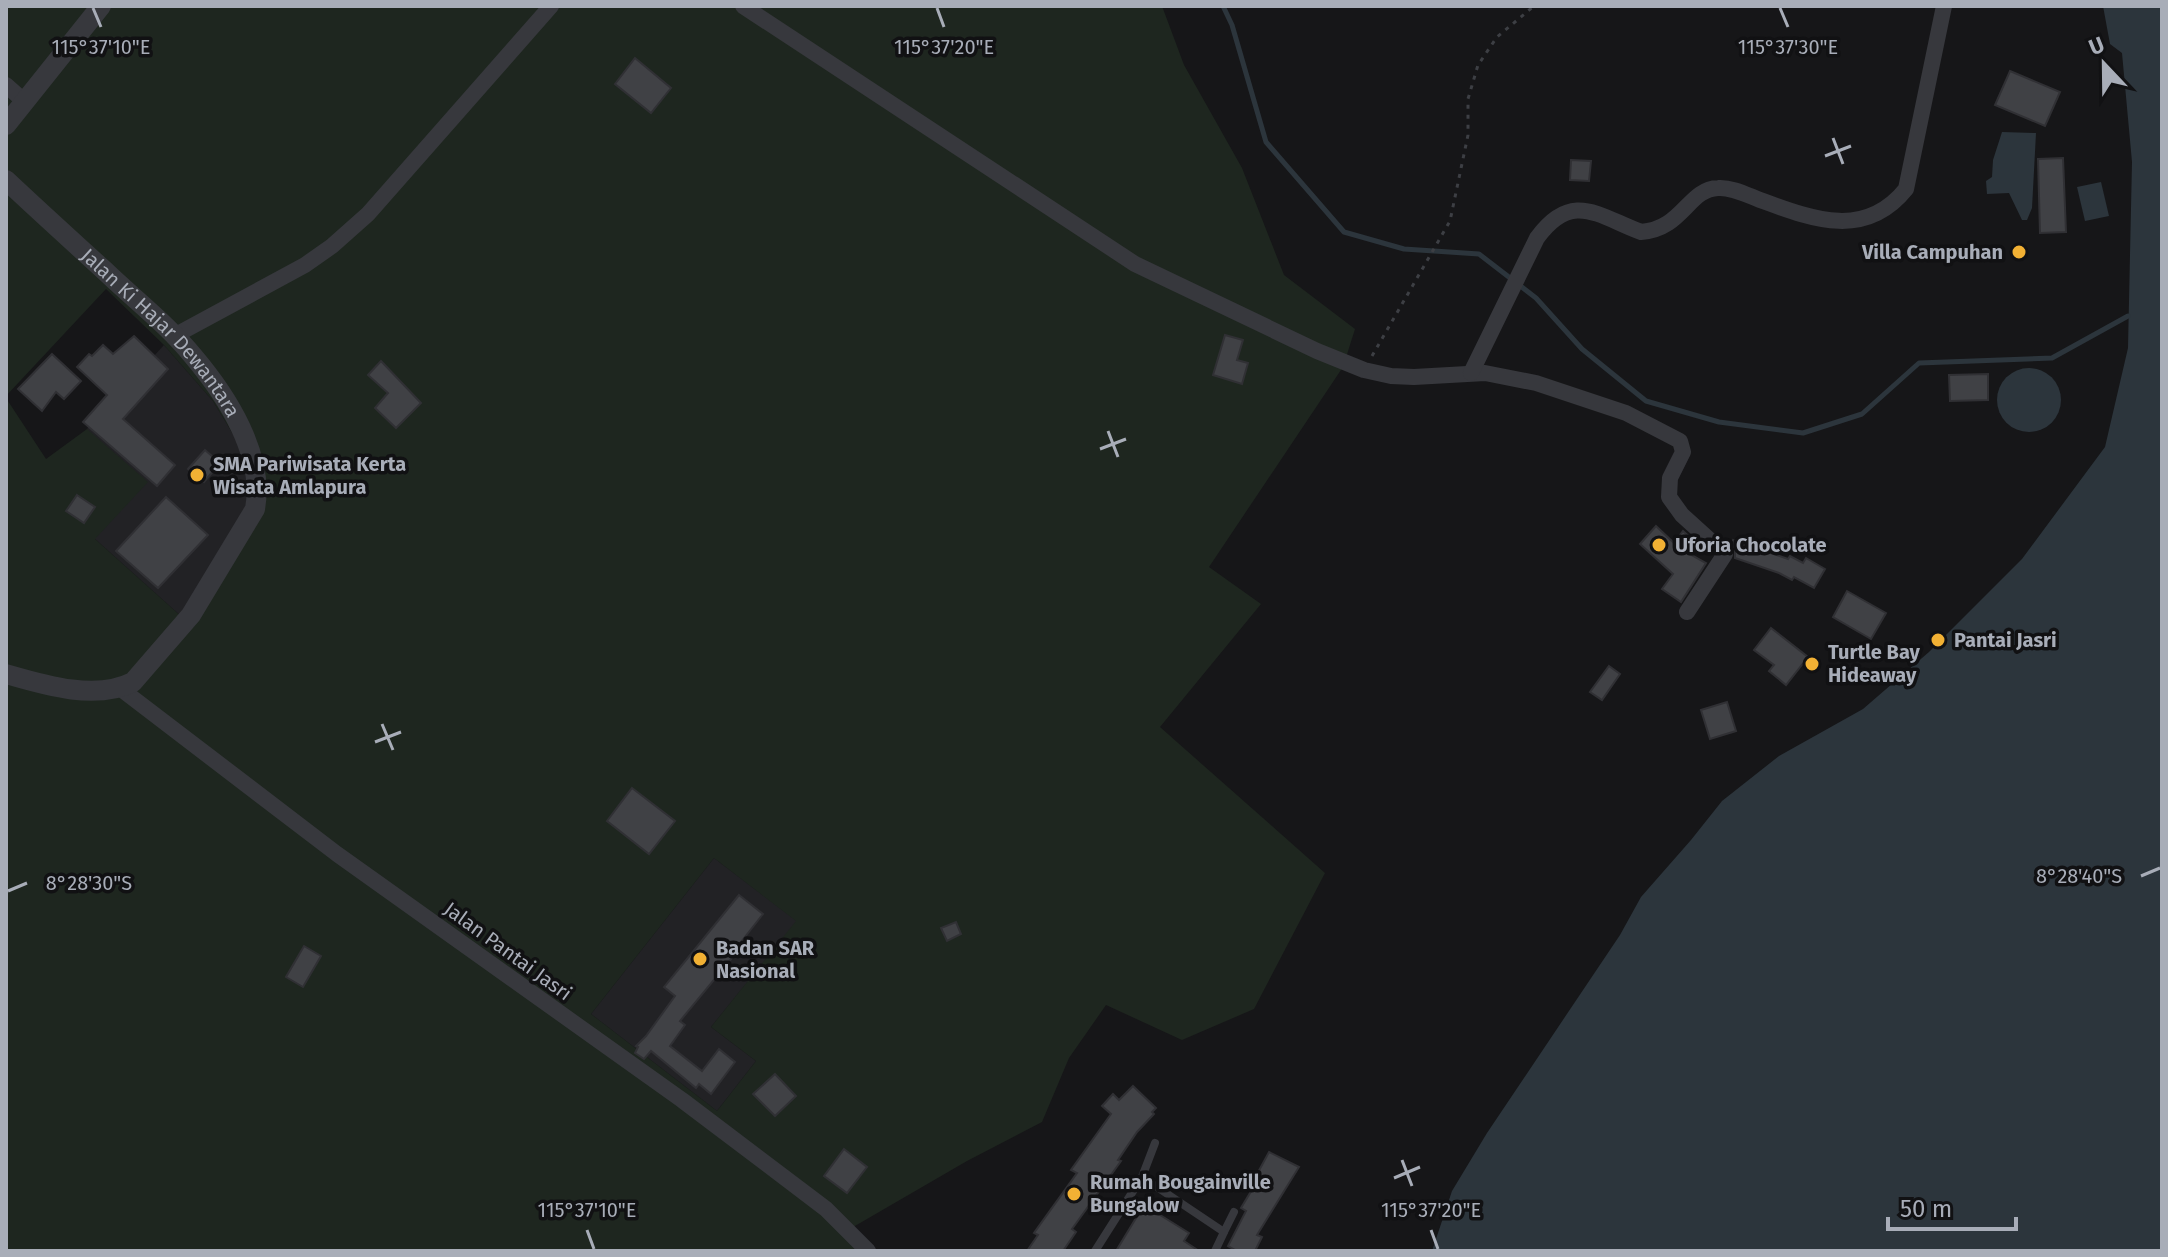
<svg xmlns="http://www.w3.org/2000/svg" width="2168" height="1257" viewBox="0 0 2168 1257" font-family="'Fira Sans',sans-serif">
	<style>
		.built { fill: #222225 }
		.green { fill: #1e261f; fill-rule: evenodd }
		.water { fill: #2c353c }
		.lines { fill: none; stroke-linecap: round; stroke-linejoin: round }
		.stream { stroke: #2c353c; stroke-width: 5 }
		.building { fill: #404145; stroke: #303034; stroke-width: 2 }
		.path { stroke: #3d3f44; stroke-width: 3; stroke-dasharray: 4 6; stroke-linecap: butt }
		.service { stroke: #37383d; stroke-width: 8 }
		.minor { stroke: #37383d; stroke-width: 16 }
		.tertiary { stroke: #37383d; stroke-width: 20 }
		.ticks { fill: none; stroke: #a8adb8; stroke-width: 3 }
		.poi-dot { fill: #f2b134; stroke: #111113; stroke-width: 3 }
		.labels { text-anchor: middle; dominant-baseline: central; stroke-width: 7; stroke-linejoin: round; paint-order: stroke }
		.poi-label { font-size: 20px; font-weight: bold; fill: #a8adb8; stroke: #111113; text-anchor: start }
		.street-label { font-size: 20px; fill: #a8adb8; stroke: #111113 }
		.ticks-label { font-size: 20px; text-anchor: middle; fill: #a8adb8; stroke: #111113; stroke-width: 7; stroke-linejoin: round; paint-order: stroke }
	</style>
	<rect width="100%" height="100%" fill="#161618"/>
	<g class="built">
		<path d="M164 345 213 401 253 467 258 484 183 618 95 539 87 429Z"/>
		<path d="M714 858 797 921 711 1027 756 1061 717 1111 591 1014Z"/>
	</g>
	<path class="green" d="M6 6H1162L1184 65 1242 168 1284 275 1355 329 1343 367 1209 567 1261 604 1160 727 1325 873 1254 1009 1182 1040 1106 1005 1069 1058 1042 1122 967 1161 848 1230 870 1251H6V398L46 459 87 429 148 482 95 539 183 618 257 503 253 467 213 401 164 345 106 289 6 396ZM714 858 796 921 711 1027 756 1061 717 1111 591 1014Z"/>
	<g class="water">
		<path d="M2103 6H2162V1251H1432L1452 1191 1487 1133 1620 935 1641 897 1691 840 1722 801 1779 756 1863 709 1929 652 2022 559 2105 447 2128 348 2132 162 2122 53 2110 44Z"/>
		<path d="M2002 132 2036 133 2032 208 2027 220H2022L2009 193 1987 194 1986 181 1992 177 1993 160Z"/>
		<path d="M2101 182 2109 216 2085 221 2077 187Z"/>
		<circle cx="2029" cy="400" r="32"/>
	</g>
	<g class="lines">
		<path class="stream" d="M1223 6 1232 25 1266 142 1344 232 1404 249 1479 254 1536 298 1582 349 1646 401 1719 422 1803 433 1862 414 1919 363 2052 358 2128 316"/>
	</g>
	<g class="building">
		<path d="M635 58 671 88 651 113 615 84Z"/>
		<path d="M2010 71 2060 92 2045 126 1995 105Z"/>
		<path d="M2063 158 2066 232 2040 233 2038 159Z"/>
		<path d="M1571 160 1591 161 1589 181 1570 180Z"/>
		<path d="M1225 335 1243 340 1237 360 1248 363 1242 384 1213 375Z"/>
		<path d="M134 336 168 369 123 419 175 465 157 486 83 422 107 395 77 367 89 354 92 356 103 345 113 354Z"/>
		<path d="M52 354 81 381 64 399 56 392 42 411 18 389Z"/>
		<path d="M381 361 421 403 396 428 375 408 388 393 368 375Z"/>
		<path d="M1988 374V400L1950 401 1949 375Z"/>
		<path d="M205 450 220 463 204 482 188 469Z"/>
		<path d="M77 495 95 507 84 523 66 511Z"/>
		<path d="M166 497 208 535 158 588 116 551Z"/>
		<path d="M1656 526 1674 543 1683 531 1694 541 1686 552 1706 563 1681 602 1662 589 1673 574 1640 544Z"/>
		<path d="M1733 540 1788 559 1790 556 1803 563 1806 558 1825 569 1814 588 1794 577 1792 580 1779 573 1735 558V551L1731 545Z"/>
		<path d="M1847 591 1886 613 1871 639 1833 617Z"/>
		<path d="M1771 628 1808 657 1786 685 1769 671 1774 665 1754 650Z"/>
		<path d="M1609 666 1620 674 1602 700 1590 692Z"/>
		<path d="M1727 702 1736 731 1710 739 1701 710Z"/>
		<path d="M632 788 675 821 649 854 607 821Z"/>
		<path d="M739 895 763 914 734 951 737 952 680 1021 685 1025 670 1046 702 1071 719 1049 735 1062 711 1094 699 1084 696 1088 651 1051 644 1059 635 1053 638 1047 636 1046 646 1036 675 996 664 987Z"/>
		<path d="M956 922 961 934 947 941 941 928Z"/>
		<path d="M304 946 321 956 303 987 286 977Z"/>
		<path d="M775 1074 796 1096 775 1116 753 1094Z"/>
		<path d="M1133 1086 1156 1108 1152 1112 1154 1114 1137 1132 1118 1160 1121 1161 1072 1229 1076 1232 1063 1251H1027L1038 1235 1034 1233 1077 1173 1071 1170 1111 1114 1102 1106 1113 1094 1119 1100Z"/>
		<path d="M844 1149 867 1167 847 1193 824 1176Z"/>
		<path d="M1269 1152 1299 1167 1257 1235 1262 1237 1255 1251H1237L1228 1246 1246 1211 1241 1208 1259 1178 1256 1176Z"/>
		<path d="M1144 1205 1189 1233 1184 1241 1199 1251H1116Z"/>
	</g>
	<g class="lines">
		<path class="path" d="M1372 356 1450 221 1468 135V99L1478 65 1497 37 1534 6"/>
		<g class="service">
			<path d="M1142 1177 1155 1143"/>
			<path d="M1224 1232 1234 1212"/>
			<path d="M1095 1251 1142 1177 1224 1232 1215 1251"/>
		</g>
		<g class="minor">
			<path d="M743 6 1135 264 1317 351 1364 370 1391 376 1414 377 1485 373 1536 383 1626 413 1680 441 1683 452 1670 478 1669 497 1682 515 1725 554 1687 612"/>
			<path d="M6 85 25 102"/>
			<path d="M174 336 305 265 332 246 368 214 551 6"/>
			<path d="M1471 373 1537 238C1572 190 1598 216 1641 232 1683 229 1688 189 1718 188 1732 187 1747 195 1760 200 1812 219 1865 240 1906 189L1944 6"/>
			<path d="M121 689 337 854 682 1100 826 1209 868 1251"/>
		</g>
		<g class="tertiary">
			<path d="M6 125 101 6"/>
			<path id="s1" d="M6 180C39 211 72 241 105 271 134 299 168 325 193 356 227 396 265 455 255 509L191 615 133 682C96 701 44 685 6 674"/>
		</g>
	</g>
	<path class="ticks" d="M93 8 101 27M937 8 944 27M1780 8 1788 27M1833 138 1843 164M1825 156 1851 146M1108 431 1118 457M1100 449 1126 439M382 724 393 750M375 742 401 732M2141 876 2160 868M8 891 27 883M1402 1160 1412 1186M1394 1178 1420 1167M587 1230 594 1249M1431 1230 1438 1249"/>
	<g class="poi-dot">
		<circle cx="2019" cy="252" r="8"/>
		<circle cx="197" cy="475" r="8"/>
		<circle cx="1659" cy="545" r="8"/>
		<circle cx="1938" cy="640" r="8"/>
		<circle cx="1812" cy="664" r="8"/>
		<circle cx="700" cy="959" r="8"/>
		<circle cx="1074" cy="1194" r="8"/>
	</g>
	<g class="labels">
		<g class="poi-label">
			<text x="2003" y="252" text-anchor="end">Villa Campuhan</text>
			<text x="213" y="464">SMA Pariwisata Kerta<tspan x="213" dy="23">Wisata Amlapura</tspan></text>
			<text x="1675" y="545">Uforia Chocolate</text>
			<text x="1954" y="640">Pantai Jasri</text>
			<text x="1828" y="652">Turtle Bay<tspan x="1828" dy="23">Hideaway</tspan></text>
			<text x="716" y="948">Badan SAR<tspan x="716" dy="23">Nasional</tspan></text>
			<text x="1090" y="1182">Rumah Bougainville<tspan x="1090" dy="23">Bungalow</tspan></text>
		</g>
		<g class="street-label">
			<text stroke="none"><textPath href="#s1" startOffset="218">Jalan Ki Hajar Dewantara</textPath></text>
			<text transform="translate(508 951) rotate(36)">Jalan Pantai Jasri</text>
		</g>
	</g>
	<g class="ticks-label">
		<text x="101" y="54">115°37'10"E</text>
		<text x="944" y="54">115°37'20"E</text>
		<text x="1788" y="54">115°37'30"E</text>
		<text x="2079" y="883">8°28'40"S</text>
		<text x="89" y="890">8°28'30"S</text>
		<text x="587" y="1217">115°37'10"E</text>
		<text x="1431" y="1217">115°37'20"E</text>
	</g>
	<rect width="2168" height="1257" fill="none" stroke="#a8adb8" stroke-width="16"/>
	<g transform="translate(2104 64) rotate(338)" stroke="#111113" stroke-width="6" paint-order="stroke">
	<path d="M0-6L14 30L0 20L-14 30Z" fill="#a8adb8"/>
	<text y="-12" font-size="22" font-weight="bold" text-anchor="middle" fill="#a8adb8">U</text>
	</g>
	<path d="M1888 1217v12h128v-12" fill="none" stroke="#a8adb8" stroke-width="4"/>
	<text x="1900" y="1217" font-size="24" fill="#a8adb8" stroke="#111113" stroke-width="6" paint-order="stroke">50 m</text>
</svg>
